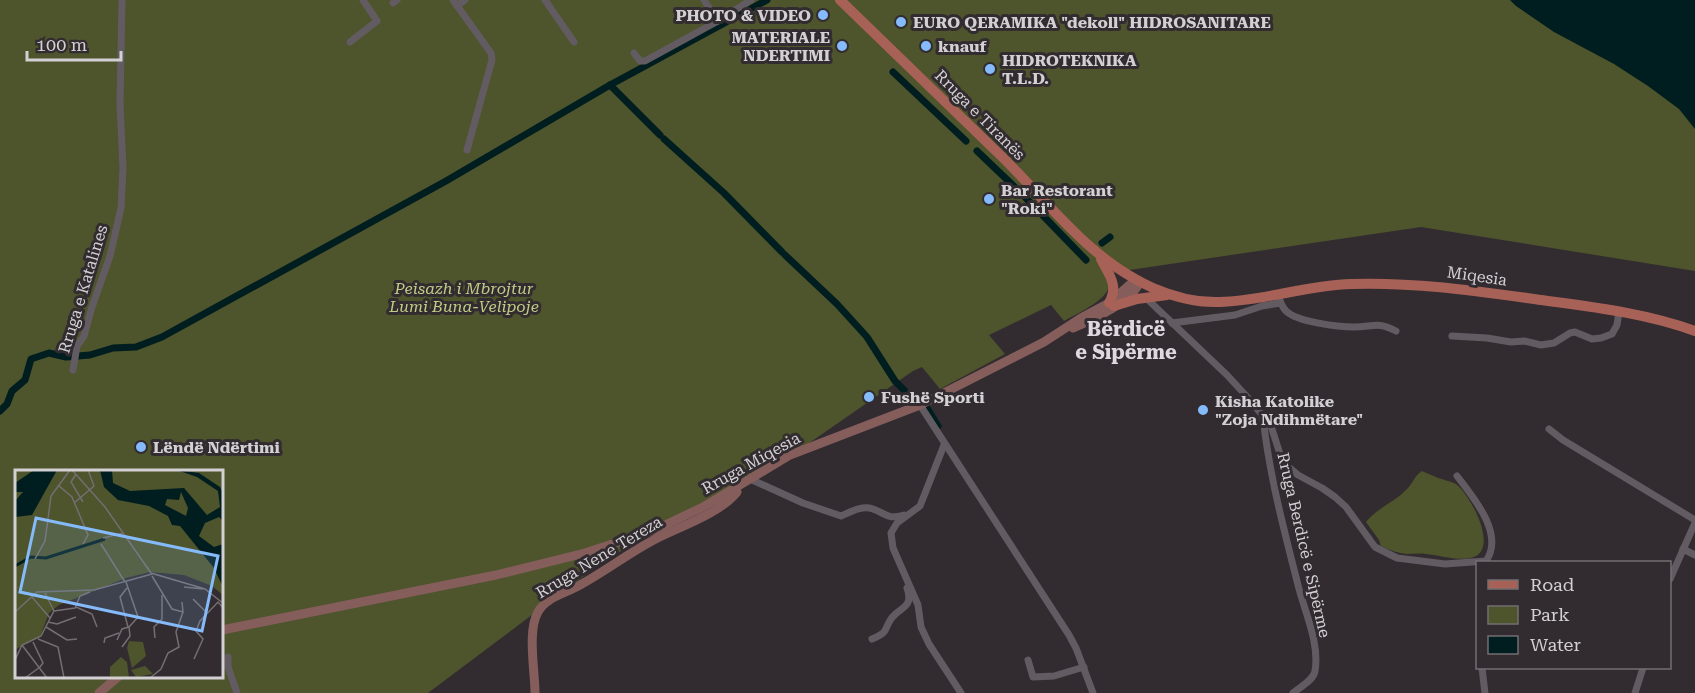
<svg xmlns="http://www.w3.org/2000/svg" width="1695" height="693" viewBox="0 0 1695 693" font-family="'Roboto Serif',serif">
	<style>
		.green { fill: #4e542b; fill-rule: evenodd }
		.water { fill: #001e1f }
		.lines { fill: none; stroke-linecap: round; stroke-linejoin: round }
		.canal { stroke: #001e1f; stroke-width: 7 }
		.street { stroke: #625c62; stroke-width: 7 }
		.secondary { stroke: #855e5c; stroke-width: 9 }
		.primary { stroke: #a86156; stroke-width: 10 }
		.poi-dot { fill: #85bbfb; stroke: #322c31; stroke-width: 2 }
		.labels { text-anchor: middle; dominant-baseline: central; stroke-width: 6; stroke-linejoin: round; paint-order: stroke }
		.poi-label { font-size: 16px; font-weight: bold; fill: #d3d0d3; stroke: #322c31; text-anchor: start }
		.street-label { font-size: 16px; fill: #d3d0d3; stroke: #322c31 }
		.park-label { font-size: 16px; font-style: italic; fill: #c1cc84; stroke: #322c31 }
		.quarter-label { font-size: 20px; font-weight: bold; fill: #e0d8df; stroke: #322c31 }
		.inset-river { fill: none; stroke: #001e1f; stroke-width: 3 }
		.inset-road { fill: none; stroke: #726e72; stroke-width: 1.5 }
		.view { fill: #85bbfb; fill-opacity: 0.15; stroke: #85bbfb; stroke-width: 3 }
		.inset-edge { fill: none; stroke: #d3d0d3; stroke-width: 3 }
	</style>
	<rect width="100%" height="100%" fill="#322c31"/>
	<g class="green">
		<path d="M0 0H1695V271L1421 227 1116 272 1105 278C1122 294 1076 314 1064 321L1051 305 989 335 1005 354 940 389 922 367 913 371 789 457 706 501 601 563 428 693H0ZM16 471H222V676H16Z"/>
		<path d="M1422 471C1427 473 1433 476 1438 478 1444 480 1450 481 1456 484 1470 495 1497 544 1476 556 1464 563 1439 555 1426 554 1420 553 1413 554 1407 554 1398 553 1389 550 1381 546L1379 540 1366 522C1377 508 1395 502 1407 489 1413 483 1415 475 1422 471Z"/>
	</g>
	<path class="water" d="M1510 0H1695V129L1679 109 1648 86 1614 64 1554 32 1516 6Z"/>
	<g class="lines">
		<g class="canal">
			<path d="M893 72 966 141"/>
			<path d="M610 85 660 135"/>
			<path d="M664 139 724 193 782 252"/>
			<path d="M977 151 1023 195 1086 260"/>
			<path d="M1102 243 1110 237"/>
			<path d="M785 255 837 304 867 337 895 381 906 392 924 403 938 426"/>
			<path d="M0 411 7 404 12 391 25 380 31 359 49 353 66 357 90 355 113 348 136 347 162 337 446 181 610 85 767 0"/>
		</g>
		<g class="street">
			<path d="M453 0 491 53 492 60 467 150"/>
			<path d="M545 0 574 42"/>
			<path d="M704 0 718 21"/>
			<path d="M393 3 397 0"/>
			<path d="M457 6 465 0"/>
			<path d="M350 42 377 21 363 0"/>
			<path d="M634 53 640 61H645L718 21 751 0"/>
			<path d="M1278 294C1280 301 1281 306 1286 311 1297 322 1339 327 1354 327 1373 327 1377 321 1396 331"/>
			<path d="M1145 297 1227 375 1250 400 1271 426 1281 457 1286 465 1298 475 1322 488 1335 497 1346 507 1375 547 1397 558 1445 564 1486 561C1505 534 1473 497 1457 476"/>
			<path d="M1172 323 1235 315 1262 306 1280 303"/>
			<path d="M1452 336 1487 338 1511 342 1524 341 1541 345 1554 343 1570 333 1575 332 1592 339 1601 338 1612 334 1617 325 1619 312"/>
			<path d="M73 370 77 346 84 336 92 307 110 256 121 208 123 168 120 103 122 0"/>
			<path d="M920 405 1069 635 1076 648 1093 693"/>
			<path d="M1263 417C1269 474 1284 530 1298 585 1304 610 1320 643 1315 671 1314 680 1300 687 1293 693"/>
			<path d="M1549 429 1563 440 1695 520"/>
			<path d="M944 445 920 506 897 523 891 533 893 548 918 605 921 627 929 644 961 693"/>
			<path d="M750 479 803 503 841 516C850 512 862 505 873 509 887 514 887 520 904 515"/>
			<path d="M1683 549 1695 555"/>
			<path d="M1670 579 1695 523"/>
			<path d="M872 639C889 632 883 631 891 619 900 606 914 609 907 588"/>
			<path d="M228 657V667L237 693"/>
			<path d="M1028 660 1033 677 1054 676 1084 667"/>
			<path d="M1482 668 1485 693"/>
			<path d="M1635 693 1643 668"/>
		</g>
		<g class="secondary">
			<path d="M1073 328C1092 320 1134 301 1140 281"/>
			<path d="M222 630 496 575 585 553 655 530 703 507 790 455 920 405 1044 342 1081 318 1109 303 1136 279"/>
			<path d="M99 693 119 676"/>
			<path d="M535 693C535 671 527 631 538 612 546 597 567 593 580 585 604 572 626 555 650 542 677 527 717 516 737 492"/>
		</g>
		<g class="primary">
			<path d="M840 0C892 50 943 100 995 150 1046 198 1087 259 1153 288 1174 297 1197 303 1220 302 1264 301 1307 285 1351 284 1417 282 1476 291 1541 300 1593 307 1646 313 1695 331"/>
			<path d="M1101 259C1109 275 1119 285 1109 303"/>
			<path d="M1114 306 1137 299 1167 295"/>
		</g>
	</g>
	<g class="poi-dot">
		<circle cx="823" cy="15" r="6"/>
		<circle cx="901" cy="22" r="6"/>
		<circle cx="842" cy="46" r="6"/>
		<circle cx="926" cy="46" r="6"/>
		<circle cx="990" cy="69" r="6"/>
		<circle cx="989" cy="199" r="6"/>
		<circle cx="869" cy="397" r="6"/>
		<circle cx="1203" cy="410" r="6"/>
		<circle cx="141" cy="447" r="6"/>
	</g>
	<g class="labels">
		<g class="poi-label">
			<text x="811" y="15" text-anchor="end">PHOTO &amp; VIDEO</text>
			<text x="913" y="22">EURO QERAMIKA "dekoll" HIDROSANITARE</text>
			<text x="830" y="37" text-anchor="end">MATERIALE<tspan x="830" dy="18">NDERTIMI</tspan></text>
			<text x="938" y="46">knauf</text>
			<text x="1002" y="60">HIDROTEKNIKA<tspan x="1002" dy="18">T.L.D.</tspan></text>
			<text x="1001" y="190">Bar Restorant<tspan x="1001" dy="18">"Roki"</tspan></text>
			<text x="881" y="397">Fushë Sporti</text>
			<text x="1215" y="401">Kisha Katolike<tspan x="1215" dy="18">"Zoja Ndihmëtare"</tspan></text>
			<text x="153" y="447">Lëndë Ndërtimi</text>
		</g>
		<g class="street-label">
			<text transform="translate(980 115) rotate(45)">Rruga e Tiranës</text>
			<text transform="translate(1477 276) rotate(8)">Miqesia</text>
			<text transform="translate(83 289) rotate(-73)">Rruga e Katalines</text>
			<text transform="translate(751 463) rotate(-29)">Rruga Miqesia</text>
			<text transform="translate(1304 545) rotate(77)">Rruga Berdicë e Sipërme</text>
			<text transform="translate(599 557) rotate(-31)">Rruga Nene Tereza</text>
		</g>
		<g class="park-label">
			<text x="464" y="288">Peisazh i Mbrojtur<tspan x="464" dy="18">Lumi Buna-Velipoje</tspan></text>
		</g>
		<g class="quarter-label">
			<text x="1126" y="329">Bërdicë<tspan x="1126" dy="23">e Sipërme</tspan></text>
		</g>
	</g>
	<g transform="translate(15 470)">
		<rect width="208" height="208" fill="#322c31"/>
		<path d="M0 0H208V125L197 116 169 105 135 102 111 108 44 135 34 143 25 167 1 179 0 184ZM114 171 128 172 131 186 117 198 112 178ZM106 187 112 192 114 208H95V197ZM130 196 138 204 116 208 121 207 116 200Z" fill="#4e542b"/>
		<path d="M42 0 17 45 0 47V31L8 22H0V13L19 0ZM85 0H97L98 13 115 21 169 18 192 45 205 37 203 21 182 7 162 0 184 3 205 17 208 23V51L204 47 190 53 184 66 199 77 208 74V117L199 98 165 56 157 55 153 46 134 36 103 30 89 17ZM166 22 173 38 171 46 150 35 152 29 164 30Z" fill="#001e1f" fill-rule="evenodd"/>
		<path class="inset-river" d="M0 96 16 87 31 88 90 69"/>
		<path class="inset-road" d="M57 0 90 37 136 103 190 119 209 134M61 4 56 12 68 32M43 15 57 27 73 65 68 74M59 33 79 16 73 0M88 68 108 63M86 74 110 112M20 89 30 71 36 26 55 0M137 106 157 139 168 142 167 132M169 117 188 119M112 118 105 127 113 157M30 123 39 141M17 127 35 148M178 129 191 142M61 137 77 144 82 157M0 142 22 122 79 120 137 104M33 152 42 154 61 147M31 157 52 170 62 169M140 168 139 157 147 149V125M23 169 43 177 49 208M102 170 107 159 114 157 123 147 111 112M18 172 28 193 25 197M89 173 90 168 104 163M7 175 32 208M107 177 115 166 114 157M179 189 188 169 181 161 185 151 203 132 209 139M0 190 7 175 26 166 39 141 60 138 65 126 75 122M10 208 25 197M135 208 146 199 153 183 164 177 161 162 168 142"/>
		<path class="view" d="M21 48 203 86 187 161 5 122Z"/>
		<rect width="208" height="208" class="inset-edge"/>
	</g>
	<rect x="1476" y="561" width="195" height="108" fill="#322c31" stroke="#726e72" stroke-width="1.5"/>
	<rect x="1488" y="580" width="30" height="9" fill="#a86156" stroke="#726e72" stroke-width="1.5"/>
	<text x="1530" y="591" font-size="18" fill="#d3d0d3">Road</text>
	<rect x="1488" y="606" width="30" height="18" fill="#4e542b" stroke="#726e72" stroke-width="1.5"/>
	<text x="1530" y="621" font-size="18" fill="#d3d0d3">Park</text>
	<rect x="1488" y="636" width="30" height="18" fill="#001e1f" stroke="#726e72" stroke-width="1.5"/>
	<text x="1530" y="651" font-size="18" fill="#d3d0d3">Water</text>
	<path d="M27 51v9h94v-9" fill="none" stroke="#d3d0d3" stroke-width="3"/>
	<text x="36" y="51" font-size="18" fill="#d3d0d3" stroke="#322c31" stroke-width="4.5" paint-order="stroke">100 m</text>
</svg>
